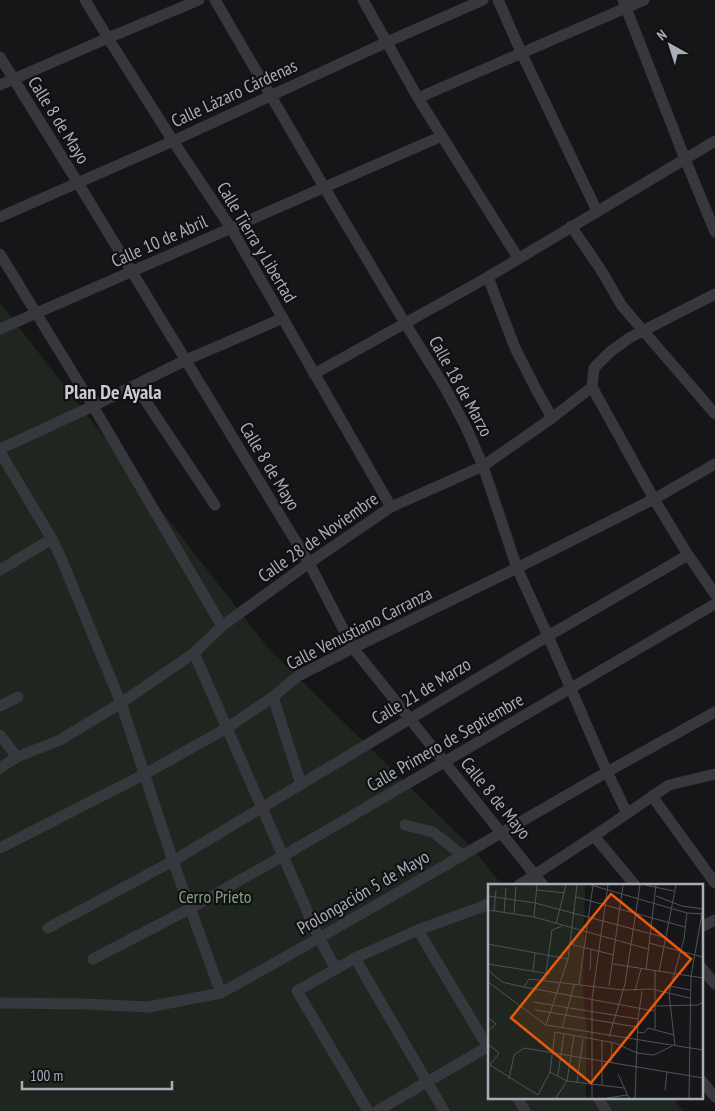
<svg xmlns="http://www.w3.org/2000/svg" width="715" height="1111" viewBox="0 0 715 1111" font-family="'PT Sans Narrow',sans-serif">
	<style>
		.green { fill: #1e261f }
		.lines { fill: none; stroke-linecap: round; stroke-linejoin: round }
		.minor { stroke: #37383d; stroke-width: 11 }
		.labels { text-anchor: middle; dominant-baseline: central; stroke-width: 4.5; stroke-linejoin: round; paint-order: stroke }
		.street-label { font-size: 18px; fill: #a8adb8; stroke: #111113 }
		.park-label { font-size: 18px; fill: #7fa381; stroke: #111113 }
		.quarter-label { font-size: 20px; font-weight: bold; fill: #c9ccd4; stroke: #111113 }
		.inset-road { fill: none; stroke: #505258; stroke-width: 1 }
		.view { fill: #e8590c; fill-opacity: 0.15; stroke: #e8590c; stroke-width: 2.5 }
		.inset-edge { fill: none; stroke: #a8adb8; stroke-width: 2.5 }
	</style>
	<rect width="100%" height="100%" fill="#161618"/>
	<path class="green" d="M0 303 268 648 473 849 502 885H489V1097H673L683 1111H0Z"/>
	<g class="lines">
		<g class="minor">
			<path d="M85 0 108 38 173 141 231 228 391 507"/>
			<path d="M215 0 324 187 405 323 444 386 466 427 483 466 517 568 548 636 607 772 627 813"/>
			<path d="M363 0 418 98 518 258"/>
			<path d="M498 0 521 52 597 211"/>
			<path d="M623 0 685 159 715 232"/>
			<path d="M0 57 78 183 309 563 353 648 543 885"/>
			<path d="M0 85 108 38 199 0"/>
			<path d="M418 98 644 0"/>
			<path d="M0 217 173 141 387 42 483 0"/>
			<path d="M571 226 601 270 622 306 715 414"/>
			<path d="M0 254 93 406 222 626"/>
			<path d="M488 277 515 348 536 389 552 418"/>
			<path d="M0 329 442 136"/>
			<path d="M314 374 488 277 715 141"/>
			<path d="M135 385 215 505"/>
			<path d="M592 387 654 499 688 555 715 594"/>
			<path d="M0 449 93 406 186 360 283 318"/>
			<path d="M0 452 52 539 61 558 121 703 173 861 221 993"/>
			<path d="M0 570 52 539"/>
			<path d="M194 653 319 938 336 969"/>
			<path d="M273 697 301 784"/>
			<path d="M0 706 18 697"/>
			<path d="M0 735 17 757"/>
			<path d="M0 768 17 757 60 740 121 703 194 653 222 626 309 563 391 507 483 466 552 418 592 387 594 368 610 352 629 338 715 294"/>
			<path d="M652 796 715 883"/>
			<path d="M405 825 433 832 462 855"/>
			<path d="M594 836 635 885"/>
			<path d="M0 848 145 774 227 728 273 697 298 676 353 648 517 568 654 499 715 464"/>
			<path d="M519 885 594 836 669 785 715 774"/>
			<path d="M701 927 715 920"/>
			<path d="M48 928 173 861 548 636 688 555"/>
			<path d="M418 930 489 1049"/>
			<path d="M355 958 444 1111"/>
			<path d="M93 959 191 908 283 856 715 604"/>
			<path d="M701 967 715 984"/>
			<path d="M0 1003 85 1004 148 1007 221 993 319 938 607 772 715 712"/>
			<path d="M701 1080 715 1097"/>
			<path d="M517 1097 525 1111"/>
			<path d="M598 1097 606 1111"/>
			<path d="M368 1111 297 991 355 958 418 930 484 906 489 903"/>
			<path d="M377 1111 489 1046"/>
		</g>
	</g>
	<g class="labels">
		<g class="street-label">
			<text transform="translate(234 93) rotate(-25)">Calle Lázaro Cárdenas</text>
			<text transform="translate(59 120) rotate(58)">Calle 8 de Mayo</text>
			<text transform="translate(159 241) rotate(-24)">Calle 10 de Abril</text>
			<text transform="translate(257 242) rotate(59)">Calle Tierra y Libertad</text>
			<text transform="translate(461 386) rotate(61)">Calle 18 de Marzo</text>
			<text transform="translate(270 466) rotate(59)">Calle 8 de Mayo</text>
			<text transform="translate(318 537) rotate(-35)">Calle 28 de Noviembre</text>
			<text transform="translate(359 628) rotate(-27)">Calle Venustiano Carranza</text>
			<text transform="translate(421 691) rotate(-31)">Calle 21 de Marzo</text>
			<text transform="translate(445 742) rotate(-30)">Calle Primero de Septiembre</text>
			<text transform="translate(496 798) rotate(51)">Calle 8 de Mayo</text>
			<text transform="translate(363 892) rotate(-30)">Prolongación 5 de Mayo</text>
		</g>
		<g class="park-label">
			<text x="215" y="896">Cerro Prieto</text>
		</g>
		<g class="quarter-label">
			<text x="113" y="392">Plan De Ayala</text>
		</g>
	</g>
	<g transform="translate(488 884)">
		<rect width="215" height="215" fill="#161618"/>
		<path d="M0 1H97L95 107 99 148 98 214H0Z" fill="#1e261f"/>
		<path class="inset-road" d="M103 1 199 29 215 30M157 1 186 7M48 6 77 9M0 12 47 19 179 54M168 12 194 22 215 25M88 13 197 43M0 26 46 33 160 65M6 27 8 6M16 29 18 4M26 30 28 3M46 33 49 1M68 40 78 1M161 59 215 73M0 60 80 75M82 60 126 71M0 80 62 90M125 80 215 94M0 86 14 98 31 102 166 127M102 86 103 65M158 86 168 1M45 87 47 69M167 87V145M171 88 188 1M57 96 64 46 74 42M0 98 58 141 215 166M91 100 105 1M121 102 135 1M182 102 202 106M36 103 41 95 135 106 163 105 202 114M147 107 153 85M45 118 150 135M166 122 210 121 215 118M47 126 149 143M0 134 8 140 0 147M58 141 80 75 89 1M74 144 86 101M150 148 156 149 160 144 186 151M121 153 137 100 152 1M0 160 11 169 2 181 50 211M187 162 181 109 196 55 199 29M123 178 124 158M62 188 79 197 136 204M130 190 141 214M70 191 76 149M21 195 26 171 36 164 215 194M89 198 95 155M114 201V157M177 206 179 188M50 211 62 188 67 148 127 159 149 169 166 171 184 162M68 214 79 197 86 152M104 214V115L120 1M119 214 139 211M147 214 150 135 154 107M201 214 203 92 215 24"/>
		<path class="view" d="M123 10 203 75 103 199 23 134Z"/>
		<rect width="215" height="215" class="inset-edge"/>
	</g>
	<g transform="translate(670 45) rotate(321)" stroke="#111113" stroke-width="4" paint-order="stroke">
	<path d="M0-4L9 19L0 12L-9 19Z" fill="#a8adb8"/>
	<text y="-8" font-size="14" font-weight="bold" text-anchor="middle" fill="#a8adb8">N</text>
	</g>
	<path d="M22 1081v8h150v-8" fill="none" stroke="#a8adb8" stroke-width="2.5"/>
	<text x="30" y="1081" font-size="15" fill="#a8adb8" stroke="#111113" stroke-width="4" paint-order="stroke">100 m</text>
</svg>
